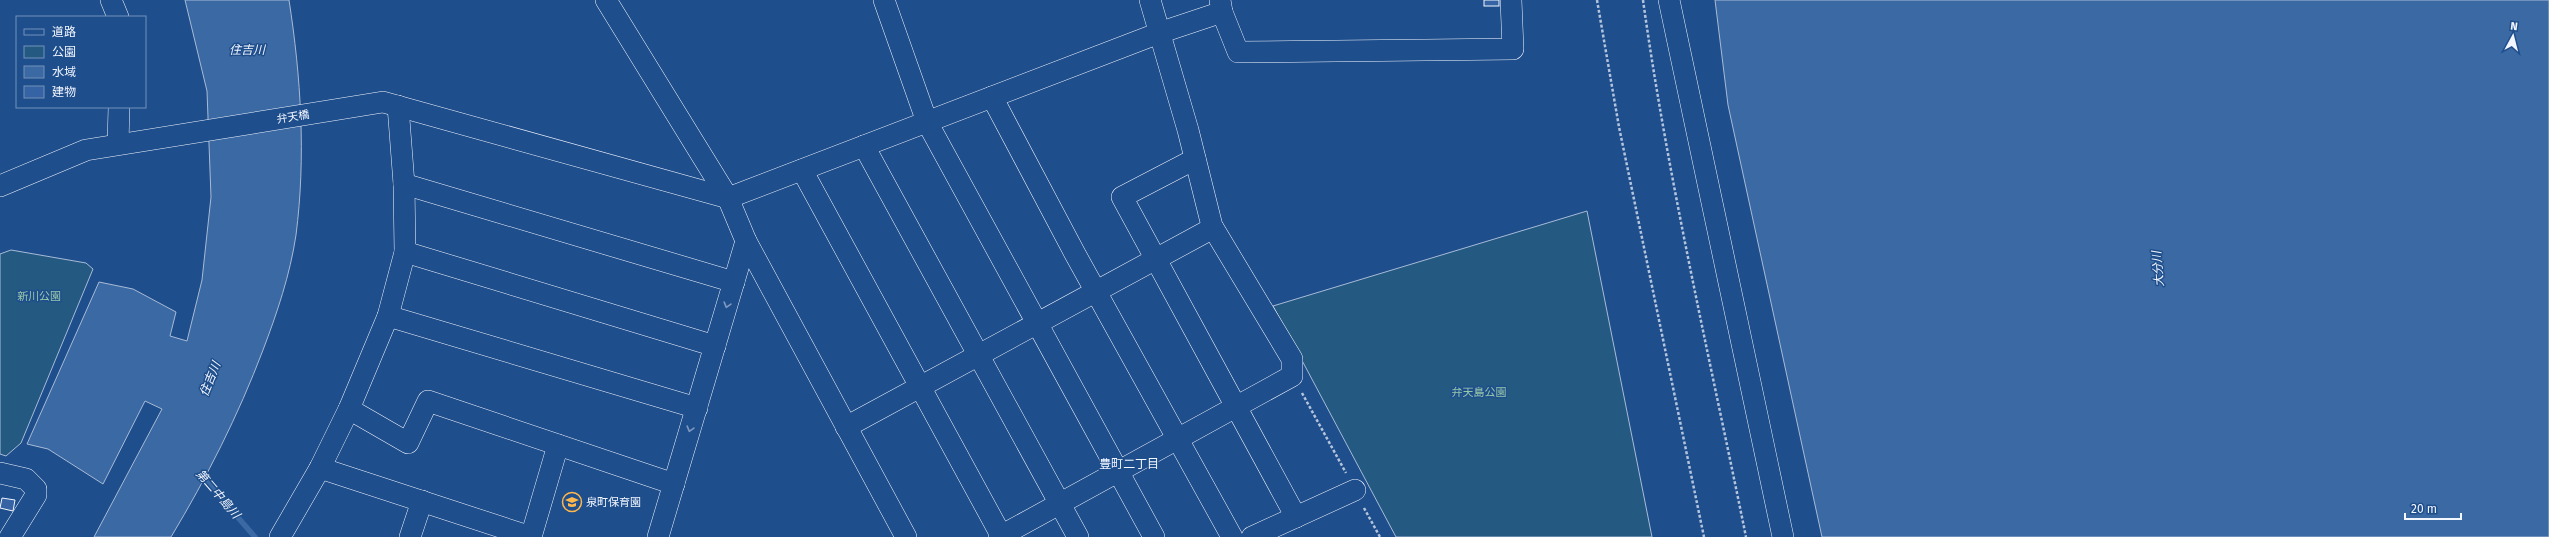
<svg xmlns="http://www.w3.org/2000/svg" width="2549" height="537" viewBox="0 0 2549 537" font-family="'Fira Sans','Noto Sans JP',sans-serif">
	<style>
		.green { fill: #245a82; stroke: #a8bbd7 }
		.water { fill: #3b69a3; stroke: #a8bbd7 }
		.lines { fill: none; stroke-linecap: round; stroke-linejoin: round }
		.stream { stroke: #3b69a3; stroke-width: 5.5 }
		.building { fill: #3563a3; stroke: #f2f6ff }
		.minor-casing { stroke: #f2f6ff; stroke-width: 22 }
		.path { stroke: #b3c4dc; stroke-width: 2.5; stroke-dasharray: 3 2; stroke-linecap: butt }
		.minor { stroke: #1f4e8c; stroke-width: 21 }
		.oneway { stroke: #7e9ac0 }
		.labels { text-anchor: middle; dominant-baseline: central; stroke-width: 3; stroke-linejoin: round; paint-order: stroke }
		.street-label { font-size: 11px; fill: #f2f6ff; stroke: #1f4e8c }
		.park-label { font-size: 11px; fill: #97c8a6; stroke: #1f4e8c }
		.poi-label { font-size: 11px; fill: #f2f6ff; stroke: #1f4e8c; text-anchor: start }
		.water-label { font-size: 12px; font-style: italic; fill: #f2f6ff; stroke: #1f4e8c }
		.neighbourhood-label { font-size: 12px; fill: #f2f6ff; stroke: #1f4e8c }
	</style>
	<rect width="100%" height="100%" fill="#1f4e8c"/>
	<g class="green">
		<path d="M1587 211 1652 537H1396L1273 306Z"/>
		<path d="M11 250 86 263 93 269 21 443 6 456 0 454V254Z"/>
	</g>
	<g class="water">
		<path d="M185 0H289C301 77 306 157 296 235 290 275 277 313 263 350 238 416 207 477 171 537H94L162 409 145 401 103 484 48 449 27 444 99 282 133 289 176 312 170 336 187 341 202 280 211 197 207 91Z"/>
		<path d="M1715 0H2549V537H1822L1728 105Z"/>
	</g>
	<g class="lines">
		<path class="stream" d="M200 474 255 537"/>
	</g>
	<g class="building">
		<rect x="1484" y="0" width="15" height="6"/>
		<path d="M2 498 15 500 13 511 0 508Z"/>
	</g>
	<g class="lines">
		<defs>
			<g id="minor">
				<path d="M111 0 118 17"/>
				<path d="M606 0 728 198 746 241 906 537"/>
				<path d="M884 0 927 122 1154 537"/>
				<path d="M1669 0 1783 537"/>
				<path d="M1222 12 1238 52 1513 49 1511 0"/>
				<path d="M992 97 1074 252 1232 537"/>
				<path d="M118 144 119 107"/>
				<path d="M864 146 1078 537"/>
				<path d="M1195 159 1122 197 1296 517"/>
				<path d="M802 170 1002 537"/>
				<path d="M404 184 734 282"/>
				<path d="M0 186 86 150 383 102 728 198 1159 33 1222 12 1220 0"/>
				<path d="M405 252 715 346"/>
				<path d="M388 316 697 408"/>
				<path d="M349 409 408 443 428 401 674 484"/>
				<path d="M846 427 1213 228"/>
				<path d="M320 468 531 537"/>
				<path d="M0 473 26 479 36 489V495L10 537"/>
				<path d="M280 537 320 468 349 409 388 316 405 252 404 184 398 106"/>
				<path d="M410 537 422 501"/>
				<path d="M531 537 558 445"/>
				<path d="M658 537 746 241"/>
				<path d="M999 537 1292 376V359L1212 226 1188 130 1150 0"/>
				<path d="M1252 537 1355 490"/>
			</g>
		</defs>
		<use href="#minor" class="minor-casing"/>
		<g class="path">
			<path d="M1597 0 1619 127 1704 537"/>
			<path d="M1643 0C1668 180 1710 359 1746 537"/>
			<path d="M1302 393 1346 473"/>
			<path d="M1364 508 1380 537"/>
		</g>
		<use href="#minor" class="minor"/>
	</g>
	<defs><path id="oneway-chevron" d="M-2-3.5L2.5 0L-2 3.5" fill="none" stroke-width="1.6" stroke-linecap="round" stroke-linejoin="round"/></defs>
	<g class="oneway">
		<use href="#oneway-chevron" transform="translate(727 305) rotate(106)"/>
		<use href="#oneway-chevron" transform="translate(690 429) rotate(106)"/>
	</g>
	<defs>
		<symbol id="school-ring" viewBox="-11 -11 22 22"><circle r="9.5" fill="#1f4e8c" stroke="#ffb74d" stroke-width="1.5"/><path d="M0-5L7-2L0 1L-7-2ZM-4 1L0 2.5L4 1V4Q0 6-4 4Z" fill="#ffb74d"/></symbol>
	</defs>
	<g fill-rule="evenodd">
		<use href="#school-ring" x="561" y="491" width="22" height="22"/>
	</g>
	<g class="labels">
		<g class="street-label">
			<text transform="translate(293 117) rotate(-9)">弁天橋</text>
		</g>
		<g class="park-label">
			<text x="39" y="296">新川公園</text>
			<text x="1479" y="392">弁天島公園</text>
		</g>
		<g class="poi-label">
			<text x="586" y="502">泉町保育園</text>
		</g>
		<g class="water-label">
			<text x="247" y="50">住吉川</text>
			<text transform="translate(2158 269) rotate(-95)">大分川</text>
			<text transform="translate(210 379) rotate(-68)">住吉川</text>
			<text transform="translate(218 494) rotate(49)">第二中島川</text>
		</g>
		<g class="neighbourhood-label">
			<text x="1129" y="464">豊町二丁目</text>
		</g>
	</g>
	<rect x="16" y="16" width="130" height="92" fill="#1f4e8c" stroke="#7391ba"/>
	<rect x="24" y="29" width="20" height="6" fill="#1f4e8c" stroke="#7391ba"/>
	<text x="52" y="36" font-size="12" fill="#f2f6ff">道路</text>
	<rect x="24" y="46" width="20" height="12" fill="#245a82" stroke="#7391ba"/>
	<text x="52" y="56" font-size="12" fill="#f2f6ff">公園</text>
	<rect x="24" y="66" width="20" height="12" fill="#3b69a3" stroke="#7391ba"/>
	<text x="52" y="76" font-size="12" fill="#f2f6ff">水域</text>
	<rect x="24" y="86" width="20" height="12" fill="#3563a3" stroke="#7391ba"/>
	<text x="52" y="96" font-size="12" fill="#f2f6ff">建物</text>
	<g transform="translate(2513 36) rotate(7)" stroke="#1f4e8c" stroke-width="3" paint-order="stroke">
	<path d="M0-3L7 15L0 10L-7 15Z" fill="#f2f6ff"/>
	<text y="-6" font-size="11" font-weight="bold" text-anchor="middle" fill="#f2f6ff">N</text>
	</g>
	<path d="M2405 513v6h56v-6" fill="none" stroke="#f2f6ff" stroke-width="2"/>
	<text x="2411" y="513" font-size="12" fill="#f2f6ff" stroke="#1f4e8c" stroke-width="3" paint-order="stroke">20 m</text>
</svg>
